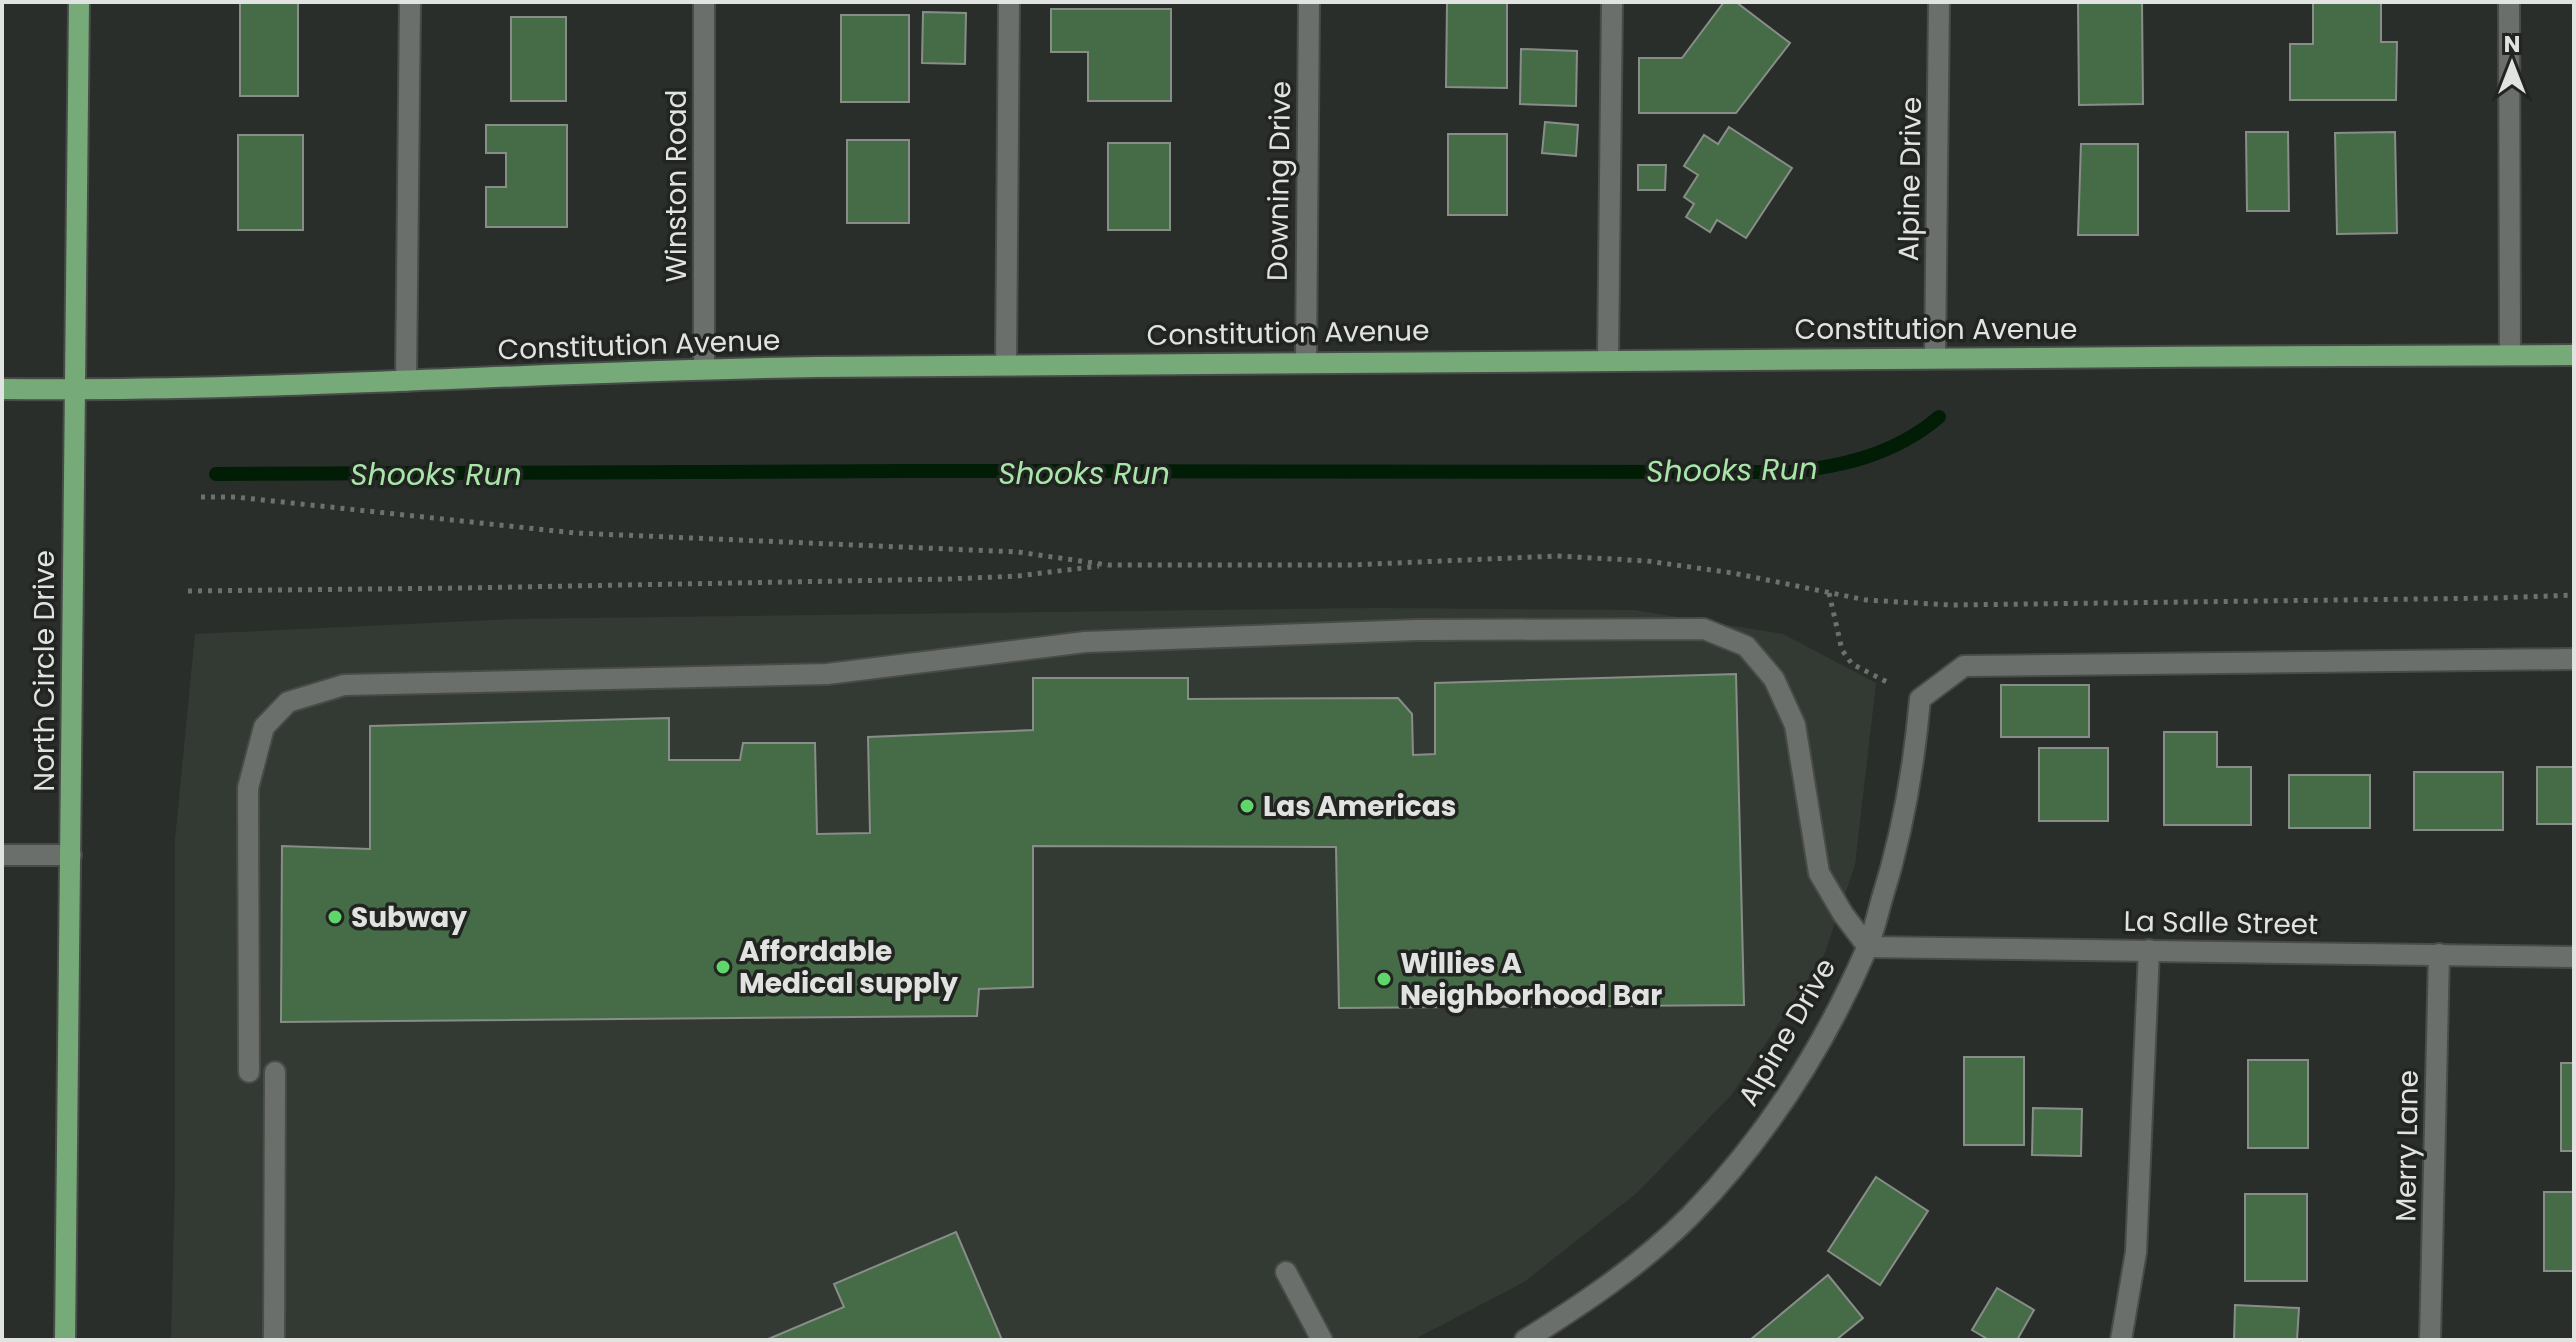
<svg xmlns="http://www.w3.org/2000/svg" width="2576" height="1342" viewBox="0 0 2576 1342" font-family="Poppins,sans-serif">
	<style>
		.built { fill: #333a33 }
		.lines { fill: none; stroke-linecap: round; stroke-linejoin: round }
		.stream { stroke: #021d05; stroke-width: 14 }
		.building { fill: #466c47; stroke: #898d89; stroke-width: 2 }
		.minor-casing { stroke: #494b49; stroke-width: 24 }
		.major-casing { stroke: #494b49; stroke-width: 24 }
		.path { stroke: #6d706d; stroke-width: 5; stroke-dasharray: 4 6; stroke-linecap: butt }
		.minor { stroke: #6b6f6b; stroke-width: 20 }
		.major { stroke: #76aa79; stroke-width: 20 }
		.poi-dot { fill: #60d56a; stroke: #212421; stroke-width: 3 }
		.labels { text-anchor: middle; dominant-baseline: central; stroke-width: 7; stroke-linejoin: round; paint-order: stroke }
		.street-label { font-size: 28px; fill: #e1e3e1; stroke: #212421 }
		.poi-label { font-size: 28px; font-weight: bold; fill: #e1e3e1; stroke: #212421; text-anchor: start }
		.water-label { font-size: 30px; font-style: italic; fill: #a8e5a9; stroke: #212421 }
	</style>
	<rect width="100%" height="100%" fill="#2a2e2a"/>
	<path class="built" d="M1377 608 1634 610 1783 634 1876 683 1855 865 1824 955 1732 1094 1638 1192 1524 1282 1413 1340H171L175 1182V840L195 634 515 619Z"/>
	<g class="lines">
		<path class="stream" d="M216 474 910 471 1789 472C1845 466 1895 454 1939 417"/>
	</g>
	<g class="building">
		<path d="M1447 2H1507V88L1446 87Z"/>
		<path d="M1724 2H1736L1790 43 1736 113H1639V58H1682Z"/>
		<path d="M2078 2H2142L2143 104 2079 105Z"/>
		<path d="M2313 2H2381V42H2397L2396 100H2290V44H2313Z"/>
		<rect x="240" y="3" width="58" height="93"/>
		<path d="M1051 9H1171V101H1088V52H1051Z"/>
		<path d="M923 12 966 13 965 64 922 63Z"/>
		<rect x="841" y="15" width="68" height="87"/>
		<rect x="511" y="17" width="55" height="84"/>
		<path d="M1521 49 1577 51 1576 106 1520 104Z"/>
		<path d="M1545 122 1578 125 1576 156 1542 153Z"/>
		<path d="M486 125H567V227H486V187H506V153H486Z"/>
		<path d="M1729 127 1792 168 1746 238 1717 220 1710 232 1686 217 1694 204 1684 197 1698 175 1684 166 1704 135 1718 144Z"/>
		<path d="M2246 132H2288L2289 211H2247Z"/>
		<path d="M2395 132 2397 233 2337 234 2335 133Z"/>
		<rect x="1448" y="134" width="59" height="81"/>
		<rect x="238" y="135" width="65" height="95"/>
		<rect x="847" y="140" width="62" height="83"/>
		<rect x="1108" y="143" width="62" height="87"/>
		<path d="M2081 144H2138V235H2078Z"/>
		<path d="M1638 165H1666L1665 190H1638Z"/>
		<path d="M1736 674 1744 1005 1339 1008 1336 847 1033 846V987L979 989 977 1016 281 1022 282 846 370 849V726L669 718V760H740L743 743H815L817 834 870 833 868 737 1033 730V678H1188V699L1398 698 1412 714 1413 755 1435 754V683Z"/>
		<rect x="2001" y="685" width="88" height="52"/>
		<path d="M2164 732H2217V767H2251V825H2164Z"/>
		<rect x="2039" y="748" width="69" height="73"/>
		<rect x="2537" y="767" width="37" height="57"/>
		<rect x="2414" y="772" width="89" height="58"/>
		<rect x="2289" y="775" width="81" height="53"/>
		<rect x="1964" y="1057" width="60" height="88"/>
		<rect x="2248" y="1060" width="60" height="88"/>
		<rect x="2561" y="1063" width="13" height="88"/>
		<path d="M2033 1108 2082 1109 2081 1156 2032 1155Z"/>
		<path d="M1876 1177 1928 1211 1880 1285 1828 1251Z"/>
		<rect x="2544" y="1192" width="30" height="79"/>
		<rect x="2245" y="1194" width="62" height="87"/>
		<path d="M956 1232 1002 1340H766L844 1307 834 1284Z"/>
		<path d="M1828 1275 1863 1318 1836 1340H1750Z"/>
		<path d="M1997 1288 2034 1310 2017 1340H1989L1972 1330Z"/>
		<path d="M2235 1305 2299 1308 2297 1340H2234Z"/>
	</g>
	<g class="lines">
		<defs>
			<g id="minor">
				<path d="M704 2V369"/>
				<path d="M2509 2 2510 355"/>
				<path d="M1935 357 1939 2"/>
				<path d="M1608 359 1612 2"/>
				<path d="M1306 361 1309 2"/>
				<path d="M1006 364 1009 2"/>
				<path d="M406 381 410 2"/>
				<path d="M2 855H71"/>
				<path d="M249 1072 248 788 264 727 288 702 344 685 827 674 1085 642 1417 630 1704 629 1746 646 1774 679 1795 725 1819 873 1843 914 1868 947 2574 957"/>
				<path d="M1286 1272 1322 1340"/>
				<path d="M274 1340 275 1072"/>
				<path d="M1525 1340C1583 1304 1641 1265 1690 1216 1765 1139 1824 1047 1867 948 1873 934 1877 917 1881 902 1902 836 1914 768 1920 699L1964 666 2574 659"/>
				<path d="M2121 1340 2136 1252 2149 950"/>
				<path d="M2430 1340 2439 954"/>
			</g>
			<g id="major">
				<path d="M2 389C274 392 545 371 816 367 1402 359 1988 358 2574 355"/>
				<path d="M65 1340 79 2"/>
			</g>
		</defs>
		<use href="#minor" class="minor-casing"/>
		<use href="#major" class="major-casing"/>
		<g class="path">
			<path d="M201 497H235L575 533 1018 552 1108 565H1350L1557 556 1647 561 1733 573 1866 600 1950 605 2497 598 2574 595"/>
			<path d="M188 591 462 588 949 579 1018 576 1099 566"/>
			<path d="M1829 593 1842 650 1852 664 1891 684"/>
		</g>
		<use href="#minor" class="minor"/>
		<use href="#major" class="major"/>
	</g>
	<g class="poi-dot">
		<circle cx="1247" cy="806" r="8"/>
		<circle cx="335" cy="917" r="8"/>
		<circle cx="723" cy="967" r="8"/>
		<circle cx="1384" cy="979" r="8"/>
	</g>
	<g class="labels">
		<g class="street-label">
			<text transform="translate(1910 179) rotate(-89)">Alpine Drive</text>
			<text transform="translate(1279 181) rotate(-89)">Downing Drive</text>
			<text transform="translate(676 186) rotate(-90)">Winston Road</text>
			<text x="1936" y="329">Constitution Avenue</text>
			<text transform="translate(1288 333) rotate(-1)">Constitution Avenue</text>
			<text transform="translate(639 345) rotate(-2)">Constitution Avenue</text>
			<text transform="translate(44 671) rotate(-90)">North Circle Drive</text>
			<text transform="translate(2221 923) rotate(1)">La Salle Street</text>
			<text transform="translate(1787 1032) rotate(-60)">Alpine Drive</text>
			<text transform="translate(2407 1146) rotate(-89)">Merry Lane</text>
		</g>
		<g class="poi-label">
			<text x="1263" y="806">Las Americas</text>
			<text x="351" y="917">Subway</text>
			<text x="739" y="951">Affordable<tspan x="739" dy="32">Medical supply</tspan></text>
			<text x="1400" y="963">Willies A<tspan x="1400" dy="32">Neighborhood Bar</tspan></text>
		</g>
		<g class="water-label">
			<text transform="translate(1732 470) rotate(-1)">Shooks Run</text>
			<text x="1084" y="473">Shooks Run</text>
			<text x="436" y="474">Shooks Run</text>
		</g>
	</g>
	<rect width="2576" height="1342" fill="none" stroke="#e1e3e1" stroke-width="8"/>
	<g transform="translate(2512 64)" stroke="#212421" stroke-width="6" paint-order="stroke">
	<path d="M0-6L14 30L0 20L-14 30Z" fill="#e1e3e1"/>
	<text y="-12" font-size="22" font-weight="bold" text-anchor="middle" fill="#e1e3e1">N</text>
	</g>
</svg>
